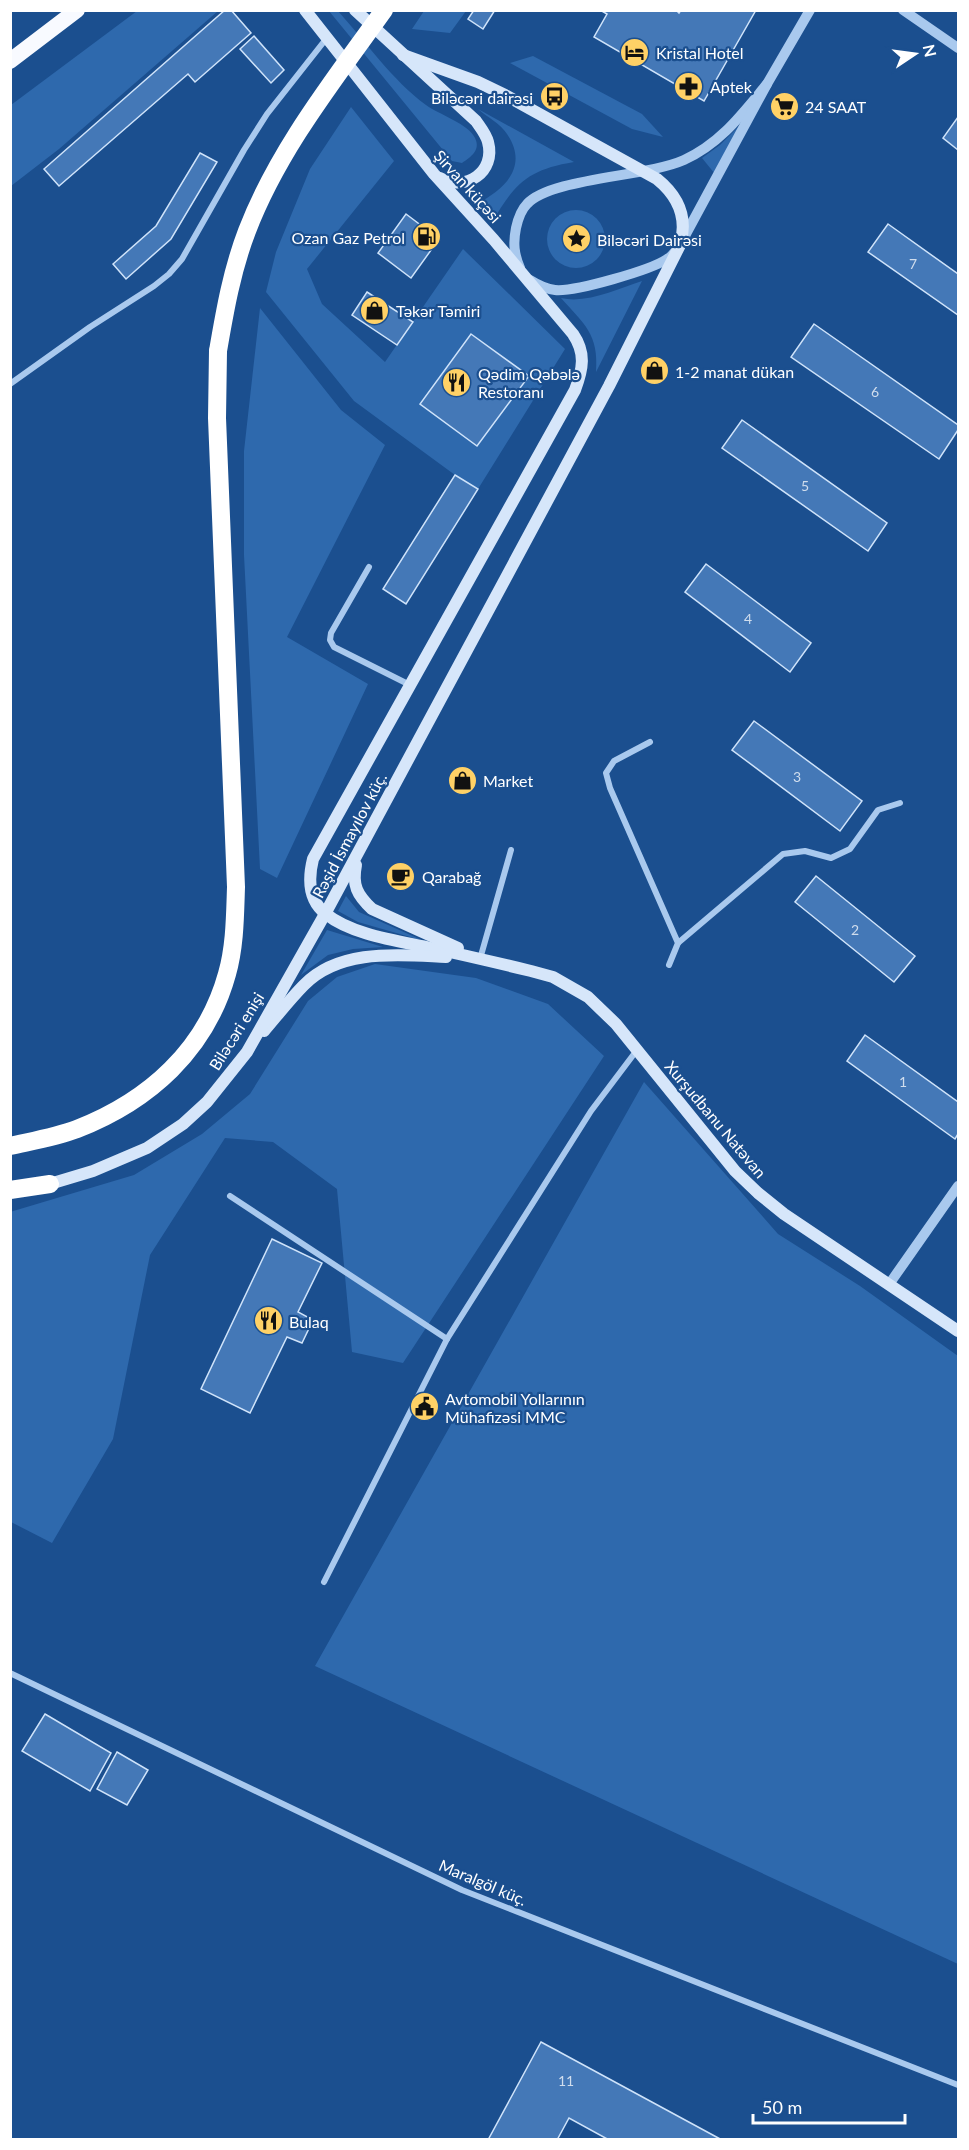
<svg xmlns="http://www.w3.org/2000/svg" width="969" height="2150" viewBox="0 0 969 2150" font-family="Lato,sans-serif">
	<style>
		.green { fill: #2e69ad }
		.building { fill: #4478b7; stroke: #cfe3fa; stroke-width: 1.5 }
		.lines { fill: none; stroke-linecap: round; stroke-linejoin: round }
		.minor { stroke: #a9c9ee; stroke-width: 6 }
		.tertiary { stroke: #a9c9ee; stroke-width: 10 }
		.secondary { stroke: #d6e6fa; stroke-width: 12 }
		.trunk { stroke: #f8faff; stroke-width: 16 }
		.motorway { stroke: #fff; stroke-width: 18 }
		.motorway-bridge { stroke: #fff; stroke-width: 18 }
		.labels { text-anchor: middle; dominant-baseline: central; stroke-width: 4.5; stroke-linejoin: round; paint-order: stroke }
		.number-label { font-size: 14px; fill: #d0dded }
		.poi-label { font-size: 16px; fill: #fff; stroke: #1b4f8f; text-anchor: start }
		.street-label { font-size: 16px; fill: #fff; stroke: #1b4f8f }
	</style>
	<rect width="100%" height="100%" fill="#1b4f8f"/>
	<g class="green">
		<path d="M137 11H218L59 149 11 186V105Z"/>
		<path d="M329 11H338C366 42 392 80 426 105 438 114 469 124 475 138 481 150 471 157 462 163L452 161Z"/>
		<path d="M424 11V10L466 11 450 33 412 29Z"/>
		<path d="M533 56 642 114 663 137 632 129 510 63Z"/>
		<path d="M351 107 394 161 307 269 322 304 385 362 463 249 565 349 478 489 455 475 354 401 266 292 276 252 310 169Z"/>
		<path d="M478 109 574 162C527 170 515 183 491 224L476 204C505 190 529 166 507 134 501 124 487 117 478 109Z"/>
		<path d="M749 116 715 174 702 158 720 145Z"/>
		<circle cx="576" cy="239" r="29"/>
		<path d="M642 281 596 372C599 334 584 324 561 298 587 304 617 289 642 281Z"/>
		<path d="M260 308 341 410 385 445 287 637 368 684 277 878 260 869 244 555V451Z"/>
		<path d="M346 896 359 912 424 941 358 922 338 911Z"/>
		<path d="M327 930 383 947 353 949 328 955 301 975Z"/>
		<path d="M375 964 476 978 548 1004 604 1056 403 1363 352 1352 337 1189 273 1142 225 1138 150 1255 113 1439 52 1543 11 1522 10 1212 134 1175 202 1134 250 1094 308 1001 337 977Z"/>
		<path d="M644 1082 778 1234 860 1286 958 1356V1964L315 1666Z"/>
	</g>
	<g class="building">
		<path d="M225 10H231L251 33 195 82 188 74 59 186 44 169Z"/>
		<path d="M474 10H495L483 29 468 19Z"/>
		<path d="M600 10H676L679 13 681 10H756L704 101 594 37 607 14Z"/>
		<path d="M254 36 284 70 271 83 240 49Z"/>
		<path d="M958 117V150L943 138Z"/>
		<path d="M200 153 217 162 171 239 126 279 113 264 156 226Z"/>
		<path d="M406 214 439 239 411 278 378 253Z"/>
		<path d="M888 224 958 274V315L868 252Z"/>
		<path d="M367 292 413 322 397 345 352 315Z"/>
		<path d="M814 324 958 425V430L939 459 791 357Z"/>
		<path d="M471 334 529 376 477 446 420 404Z"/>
		<path d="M742 420 887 523 868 551 722 448Z"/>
		<path d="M455 475 478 489 406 604 383 589Z"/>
		<path d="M706 564 811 643 790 672 685 592Z"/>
		<path d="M754 721 862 801 840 831 732 750Z"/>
		<path d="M816 876 915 956 894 982 795 902Z"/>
		<path d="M865 1035 958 1102V1134L955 1139 847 1061Z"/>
		<path d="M272 1239 322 1263 298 1312 313 1320 302 1343 287 1337 250 1413 201 1389Z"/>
		<path d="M45 1714 111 1753 90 1791 22 1751Z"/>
		<path d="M117 1752 148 1770 127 1805 97 1789Z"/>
		<path d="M541 2042 722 2140H609L569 2118 557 2140H488Z"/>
	</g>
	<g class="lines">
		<g class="minor">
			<path d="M10 384 90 327 154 286 169 274 182 259 244 150 267 114 326 39"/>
			<path d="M369 567 331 633 330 640 334 647 410 685"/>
			<path d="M650 742 614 761 606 773 610 788 678 943 669 965"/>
			<path d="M678 943 783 854 805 851 831 858 850 849 878 810 900 803"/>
			<path d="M480 959 511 850"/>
			<path d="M230 1196 447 1339"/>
			<path d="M324 1582 447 1339 591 1111 637 1050"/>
			<path d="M10 1673 462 1890 958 2085"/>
		</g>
		<g class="tertiary">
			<path d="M903 10 958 48"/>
			<path d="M520 268C514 254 513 243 516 228 518 219 521 210 527 204 551 178 646 177 684 160 721 143 742 114 767 84"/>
			<path d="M530 280C538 285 546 289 555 290 575 292 651 270 667 259 673 256 676 250 680 245L767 84 810 10"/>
			<path d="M890 1283 958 1186"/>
		</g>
		<g class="secondary">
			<path d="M305 10 434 174 494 240 573 334C586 353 583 369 575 390L313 859C308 879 308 900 326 914 352 935 399 941 431 948 464 955 498 963 531 971L553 977 588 997 616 1024 735 1171 758 1193 784 1214 958 1331"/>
			<path d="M355 10 476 121C480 127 486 134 488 142 496 172 466 192 440 178"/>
			<path d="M356 865C352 885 357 895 372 909L458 948"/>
			<path d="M264 1031C277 1016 290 999 304 985 340 948 399 955 446 957"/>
			<path d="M43 1186 93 1171 147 1148 183 1124 207 1102 247 1052 325 914 609 386 680 245C688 218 678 196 657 179L505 95 478 82 403 55"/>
		</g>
		<path class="trunk" d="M10 61 77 10"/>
		<g class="motorway">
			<path d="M10 1146C32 1141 56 1137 77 1129 149 1101 206 1050 227 974 235 946 235 916 236 887L217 418 218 351"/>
			<path d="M10 1190 50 1184"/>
		</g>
		<path class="motorway-bridge" d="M218 351C225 310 232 270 247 231 278 150 334 80 384 10"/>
	</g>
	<defs>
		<symbol id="hotel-disc" viewBox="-11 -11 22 22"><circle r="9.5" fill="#ffd166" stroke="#1b4f8f"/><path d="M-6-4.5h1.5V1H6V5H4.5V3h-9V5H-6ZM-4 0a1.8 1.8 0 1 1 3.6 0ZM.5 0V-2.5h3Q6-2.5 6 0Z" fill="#111"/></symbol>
		<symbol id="pharmacy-disc" viewBox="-11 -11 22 22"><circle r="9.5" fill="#ffd166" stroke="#1b4f8f"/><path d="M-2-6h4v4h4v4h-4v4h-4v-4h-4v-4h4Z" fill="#111"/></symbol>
		<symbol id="bus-disc" viewBox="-11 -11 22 22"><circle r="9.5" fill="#ffd166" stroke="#1b4f8f"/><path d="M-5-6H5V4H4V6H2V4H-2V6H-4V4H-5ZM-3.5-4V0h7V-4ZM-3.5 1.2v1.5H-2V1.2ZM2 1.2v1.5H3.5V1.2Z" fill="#111"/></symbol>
		<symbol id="supermarket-disc" viewBox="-11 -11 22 22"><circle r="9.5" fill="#ffd166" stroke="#1b4f8f"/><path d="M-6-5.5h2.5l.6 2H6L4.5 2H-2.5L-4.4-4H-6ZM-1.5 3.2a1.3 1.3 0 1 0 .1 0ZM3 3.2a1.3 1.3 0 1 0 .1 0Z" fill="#111"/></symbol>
		<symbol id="fuel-disc" viewBox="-11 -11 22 22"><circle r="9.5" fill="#ffd166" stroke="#1b4f8f"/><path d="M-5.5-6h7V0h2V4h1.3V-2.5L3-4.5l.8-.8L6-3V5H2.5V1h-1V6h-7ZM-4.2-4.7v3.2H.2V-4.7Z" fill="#111"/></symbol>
		<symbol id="sight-disc" viewBox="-11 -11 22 22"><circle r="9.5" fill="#ffd166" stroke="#1b4f8f"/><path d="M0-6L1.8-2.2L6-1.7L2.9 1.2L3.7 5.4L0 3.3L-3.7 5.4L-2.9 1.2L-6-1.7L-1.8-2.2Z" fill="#111"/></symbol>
		<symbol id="shop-disc" viewBox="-11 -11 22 22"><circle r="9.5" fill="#ffd166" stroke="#1b4f8f"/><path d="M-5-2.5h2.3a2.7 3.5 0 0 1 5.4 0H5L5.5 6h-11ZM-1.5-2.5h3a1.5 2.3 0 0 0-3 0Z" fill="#111"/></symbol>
		<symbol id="restaurant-disc" viewBox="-11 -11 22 22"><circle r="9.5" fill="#ffd166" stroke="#1b4f8f"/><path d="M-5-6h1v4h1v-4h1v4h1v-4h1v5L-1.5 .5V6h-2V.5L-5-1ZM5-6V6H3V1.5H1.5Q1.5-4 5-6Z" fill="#111"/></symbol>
		<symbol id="cafe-disc" viewBox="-11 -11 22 22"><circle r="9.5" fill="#ffd166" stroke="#1b4f8f"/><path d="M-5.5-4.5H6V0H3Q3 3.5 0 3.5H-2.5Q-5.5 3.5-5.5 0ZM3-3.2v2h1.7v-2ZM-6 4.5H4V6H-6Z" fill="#111"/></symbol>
		<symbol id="civic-disc" viewBox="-11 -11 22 22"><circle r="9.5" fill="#ffd166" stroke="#1b4f8f"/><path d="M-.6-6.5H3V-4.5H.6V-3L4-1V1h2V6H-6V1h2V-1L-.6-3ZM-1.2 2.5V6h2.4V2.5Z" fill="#111"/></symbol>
	</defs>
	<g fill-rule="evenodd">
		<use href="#hotel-disc" x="618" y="36" width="33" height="33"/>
		<use href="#pharmacy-disc" x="672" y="70" width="33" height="33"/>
		<use href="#bus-disc" x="538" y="80" width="33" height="33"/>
		<use href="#supermarket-disc" x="768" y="90" width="33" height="33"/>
		<use href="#fuel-disc" x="410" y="220" width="33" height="33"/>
		<use href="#sight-disc" x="560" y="222" width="33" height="33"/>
		<use href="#shop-disc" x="358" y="294" width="33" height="33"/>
		<use href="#shop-disc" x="638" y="354" width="33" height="33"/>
		<use href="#restaurant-disc" x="440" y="366" width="33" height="33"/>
		<use href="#shop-disc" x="446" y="764" width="33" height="33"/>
		<use href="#cafe-disc" x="384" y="860" width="33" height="33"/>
		<use href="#restaurant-disc" x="252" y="1304" width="33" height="33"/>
		<use href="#civic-disc" x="408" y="1390" width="33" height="33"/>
	</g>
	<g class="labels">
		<g class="number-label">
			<text x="913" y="263">7</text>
			<text x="875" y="391">6</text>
			<text x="805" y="485">5</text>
			<text x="748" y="618">4</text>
			<text x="797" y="776">3</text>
			<text x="855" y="929">2</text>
			<text x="903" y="1081">1</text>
			<text x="566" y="2080">11</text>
		</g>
		<g class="poi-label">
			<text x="656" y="52">Kristal Hotel</text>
			<text x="710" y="86">Aptek</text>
			<text x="533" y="97" text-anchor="end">Biləcəri dairəsi</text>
			<text x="805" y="106">24 SAAT</text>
			<text x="405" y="237" text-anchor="end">Ozan Gaz Petrol</text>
			<text x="597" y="239">Biləcəri Dairəsi</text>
			<text x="396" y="310">Təkər Təmiri</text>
			<text x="675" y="371">1-2 manat dükan</text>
			<text x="478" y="373">Qədim Qəbələ<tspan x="478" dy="18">Restoranı</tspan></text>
			<text x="483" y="780">Market</text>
			<text x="422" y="876">Qarabağ</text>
			<text x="289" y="1321">Bulaq</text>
			<text x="445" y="1398">Avtomobil Yollarının<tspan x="445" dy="18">Mühafizəsi MMC</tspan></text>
		</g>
		<g class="street-label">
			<text transform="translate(468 186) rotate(48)">Şirvan küçəsi</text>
			<text transform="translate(349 835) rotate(-62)">Rəşid İsmayılov küç.</text>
			<text transform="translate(236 1031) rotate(-58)">Biləcəri enişi</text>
			<text transform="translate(716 1119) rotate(50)">Xurşudbanu Natəvan</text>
			<text transform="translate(483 1882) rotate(23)">Maralgöl küç.</text>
		</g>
	</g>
	<rect width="969" height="2150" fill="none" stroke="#ffffff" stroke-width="24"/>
	<g transform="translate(915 54) rotate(77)" stroke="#1b4f8f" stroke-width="4.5" paint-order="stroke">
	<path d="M0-4.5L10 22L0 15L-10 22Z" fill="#ffffff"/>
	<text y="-9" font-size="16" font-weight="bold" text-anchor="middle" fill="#ffffff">N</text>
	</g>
	<path d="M753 2114v9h152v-9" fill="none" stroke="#ffffff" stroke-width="3"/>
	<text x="762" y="2114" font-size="18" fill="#ffffff" stroke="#1b4f8f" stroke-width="4.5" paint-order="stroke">50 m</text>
</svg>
